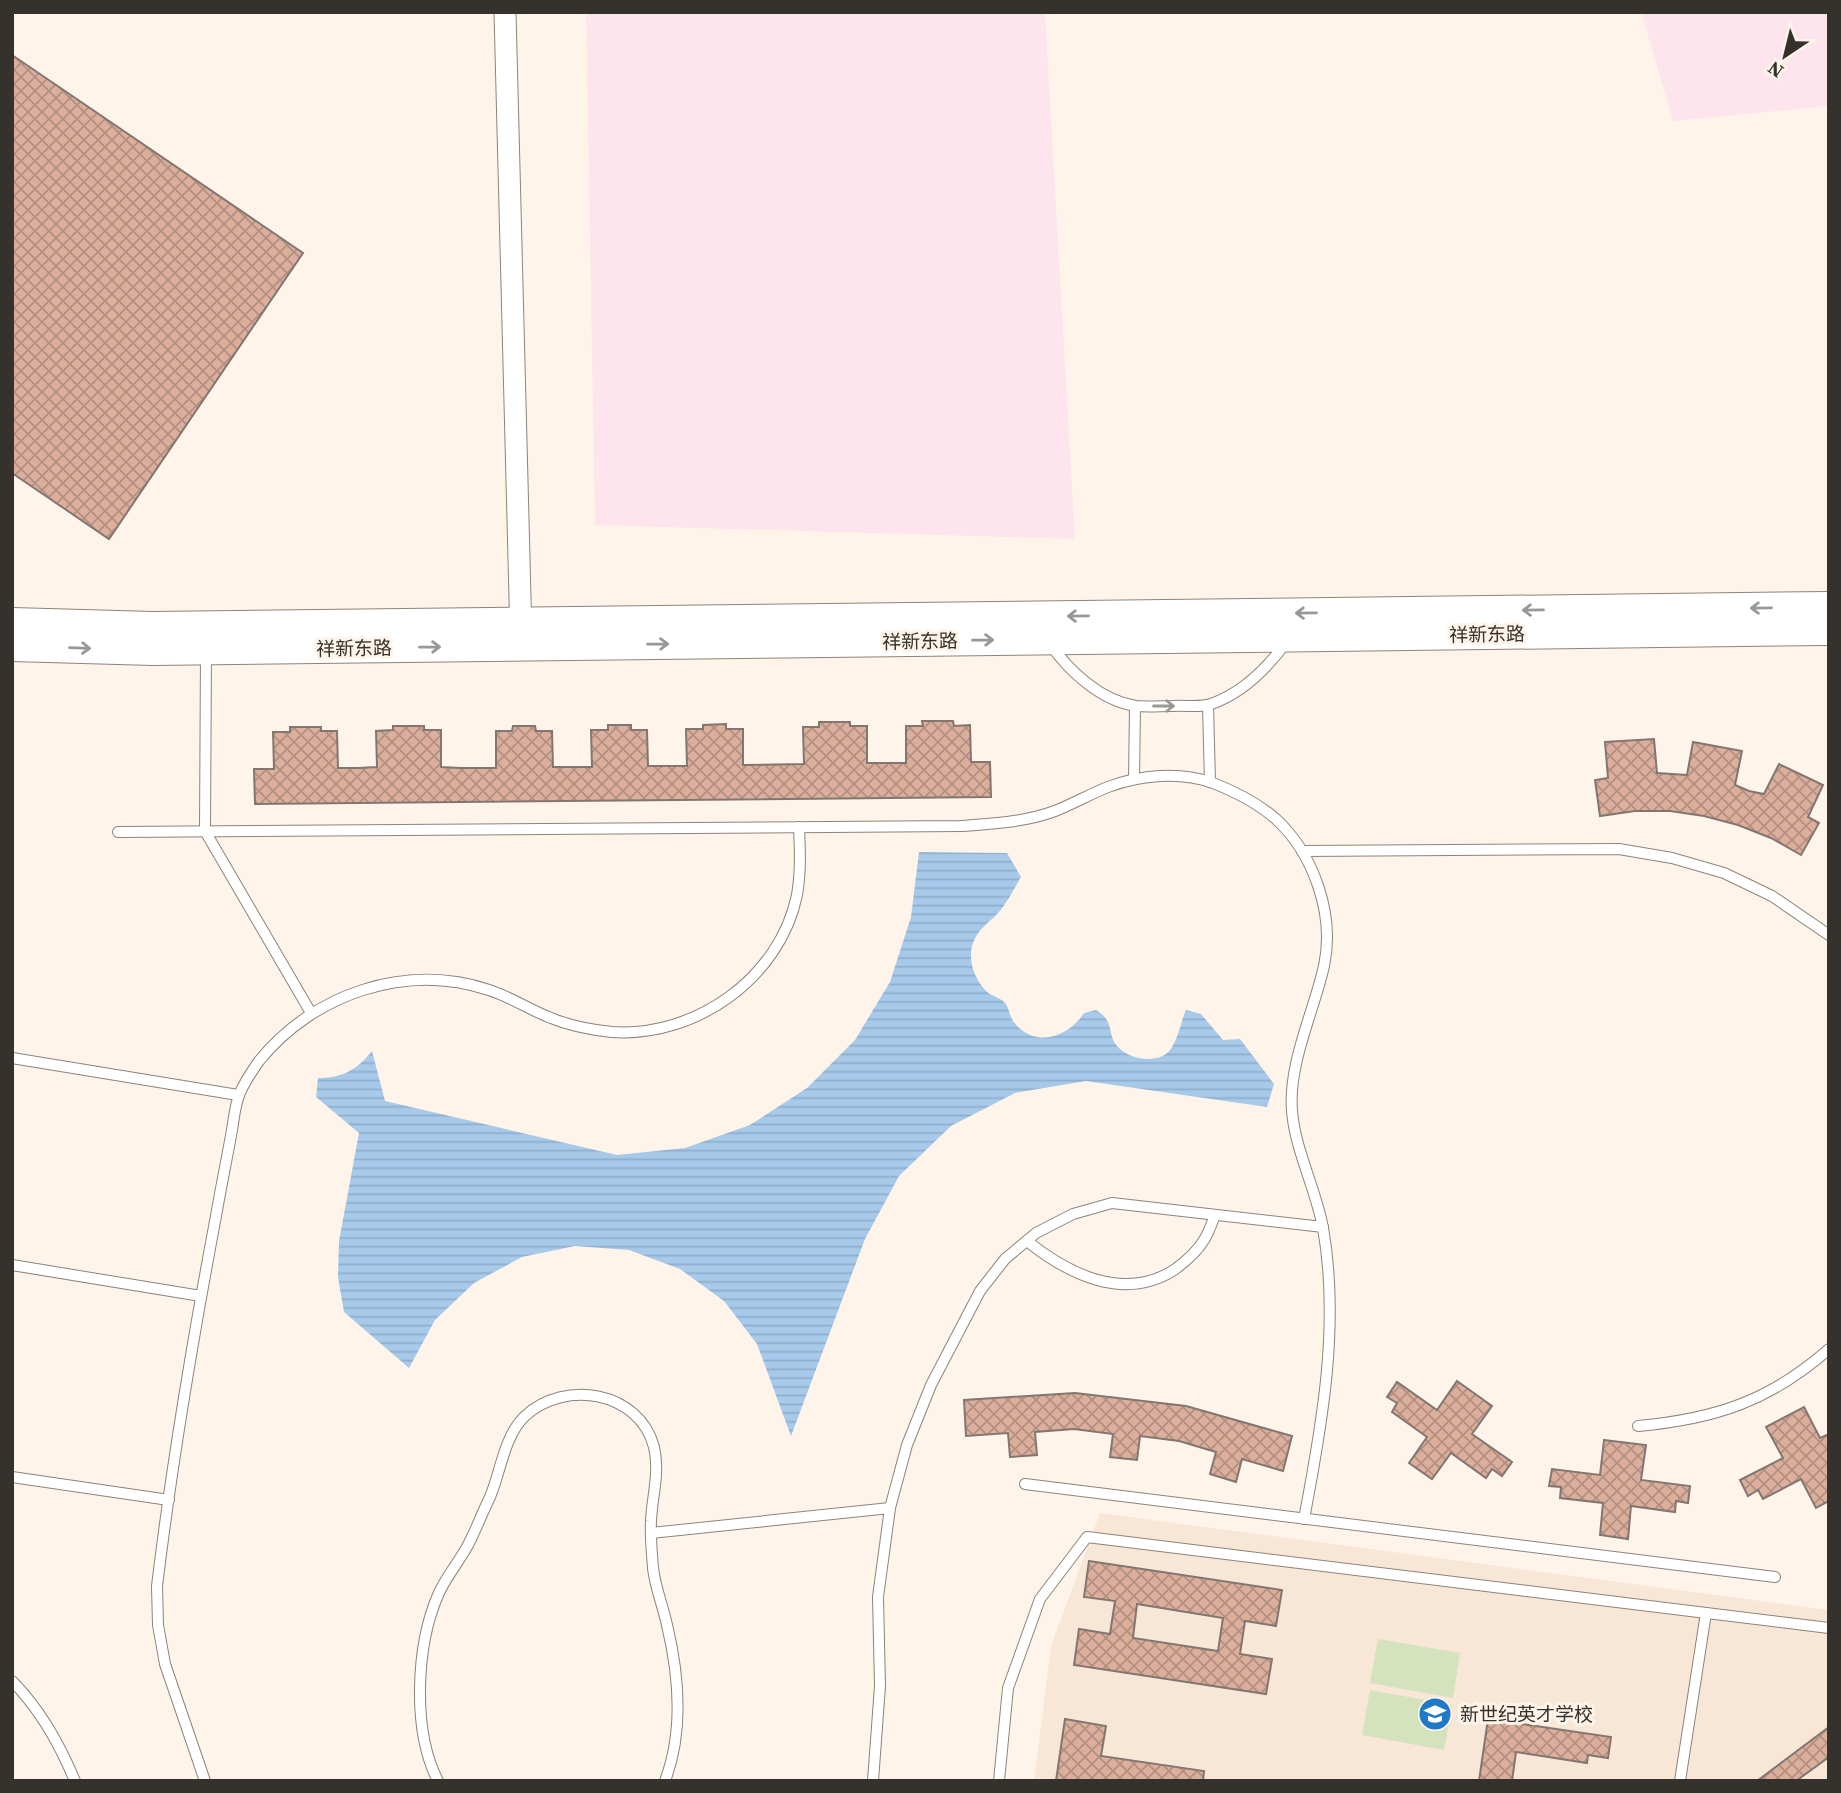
<svg xmlns="http://www.w3.org/2000/svg" width="1841" height="1793" viewBox="0 0 1841 1793" font-family="'Source Serif 4','Noto Sans SC',serif">
	<style>
		.built { fill: #f8e7d7 }
		.industrial { fill: #fee4ed }
		.grass { fill: #d4e2bd }
		.water { fill: url(#water-rules) }
		.building { fill: url(#building-cross-hatch); stroke: #837671; stroke-width: 2; fill-rule: evenodd }
		.lines { fill: none; stroke-linecap: round; stroke-linejoin: round }
		.lane-casing { stroke: #8d837a; stroke-width: 12 }
		.street-casing { stroke: #8d837a; stroke-width: 23 }
		.secondary-casing { stroke: #8d837a; stroke-width: 32 }
		.lane { stroke: #fff; stroke-width: 10 }
		.street { stroke: #fff; stroke-width: 21 }
		.secondary { stroke: #fff; stroke-width: 30 }
		.oneway { stroke: #9a9896 }
		.labels { text-anchor: middle; dominant-baseline: central; stroke-width: 6; stroke-linejoin: round; paint-order: stroke }
		.street-label { font-size: 19px; fill: #35312d; stroke: #fff4ea }
		.poi-label { font-size: 19px; fill: #35312d; stroke: #fff4ea; text-anchor: start }
	</style>
	<defs>
		<pattern id="water-rules" width="6" height="5" patternUnits="userSpaceOnUse" patternTransform="scale(1.75)"><rect width="6" height="5" fill="#a7c9ea"/><path d="M0 2.5h6" fill="none" stroke="#90adc9"/></pattern>
		<pattern id="building-cross-hatch" width="8" height="8" patternUnits="userSpaceOnUse" patternTransform="scale(1.75)"><rect width="8" height="8" fill="#dcaf9d"/><path d="M0 0l8 8M0 8l8-8" fill="none" stroke="#b38f80"/></pattern>
	</defs>
	<rect width="100%" height="100%" fill="#fff4ea"/>
	<path class="built" d="M1100 1513 1829 1610V1781H1034L1051 1646Z"/>
	<g class="industrial">
		<path d="M586 12H1045L1075 539 595 525Z"/>
		<path d="M1641 12H1829V106L1673 121Z"/>
	</g>
	<g class="grass">
		<path d="M1378 1639 1460 1653 1453 1698 1370 1683Z"/>
		<path d="M1370 1690 1452 1705 1444 1750 1362 1735Z"/>
	</g>
	<path class="water" d="M919 852 1007 853 1021 877C1014 889 1007 903 998 913 986 926 978 928 972 946 968 961 975 980 986 991 991 996 999 997 1004 1002 1009 1006 1009 1015 1013 1021 1034 1049 1068 1038 1084 1013L1096 1010C1116 1022 1106 1034 1118 1047 1131 1061 1162 1065 1172 1047 1179 1036 1181 1021 1186 1010L1201 1014 1223 1040 1240 1039 1274 1084 1267 1107 1086 1081 1015 1093 951 1126 899 1176 865 1239 791 1436 757 1344 724 1301 680 1269 629 1250 575 1246 522 1257 474 1283 435 1320 409 1368 344 1312 338 1277 339 1241 359 1133 316 1097 318 1078C342 1078 357 1070 372 1051L385 1101 617 1155 685 1148 750 1125 807 1088 855 1040 890 982 911 917Z"/>
	<g class="building">
		<path d="M12 55 303 253 109 539 12 473Z"/>
		<path d="M922 721H953L954 726 970 725 971 762H990L991 797 255 804 254 769H274L273 732H290V727H321V731H337L338 768H358L377 767 376 731 393 730V726H424V730H441V767L461 768H496V731H512L513 726H535L536 731H552L553 767H592L591 730H608V725H631V730H647L648 766H687L686 729H703V725L726 724V729H743V765L804 764 803 727H819V722H850V726H867V763H906V726H923Z"/>
		<path d="M1654 739 1657 773 1687 775 1693 742 1742 751 1735 785 1749 791 1764 794 1779 764 1823 785 1808 817 1819 823 1801 855 1771 838 1738 825 1704 816 1670 811H1635L1600 816 1595 780 1608 778 1605 742Z"/>
		<path d="M1457 1381 1492 1406 1472 1434 1512 1462 1502 1476 1492 1469 1486 1478 1451 1453 1432 1479 1409 1463 1427 1437 1392 1412 1397 1403 1387 1397 1397 1382 1437 1410Z"/>
		<path d="M1075 1393 1186 1406 1292 1436 1283 1471 1242 1459 1236 1482 1210 1474 1216 1452 1179 1441 1140 1436 1137 1460 1110 1457 1113 1434 1074 1429 1035 1432 1037 1455 1010 1457 1008 1433 966 1436 964 1400Z"/>
		<path d="M1804 1407 1820 1438 1829 1434V1501L1816 1508 1801 1479 1763 1499 1758 1490 1748 1496 1740 1480 1783 1458 1766 1427Z"/>
		<path d="M1604 1440 1646 1445 1641 1480 1690 1486 1688 1503 1676 1501 1675 1512 1631 1506 1628 1539 1600 1535 1603 1503 1560 1498 1561 1487 1549 1486 1552 1469 1600 1475Z"/>
		<path d="M1089 1561 1282 1590 1276 1626 1245 1621 1240 1654 1272 1659 1266 1694 1074 1665 1079 1629 1110 1634 1115 1601 1084 1597ZM1137 1604 1223 1618 1218 1651 1133 1638Z"/>
		<path d="M1065 1719 1106 1726 1101 1756 1204 1771 1203 1781H1056Z"/>
		<path d="M1488 1719 1611 1737 1608 1758 1588 1755 1587 1763 1516 1752 1512 1781H1479Z"/>
		<path d="M1829 1727V1757L1796 1781H1757Z"/>
	</g>
	<g class="lines">
		<defs>
			<g id="lane">
				<path d="M1050 644C1069 671 1101 701 1136 706 1148 707 1161 706 1173 706 1185 705 1200 708 1211 704 1243 693 1269 666 1288 640"/>
				<path d="M206 650 205 831 311 1013"/>
				<path d="M1208 705 1210 782"/>
				<path d="M1134 779 1135 706"/>
				<path d="M118 832 961 826C992 824 1025 822 1055 811 1073 804 1090 794 1108 787 1140 775 1180 771 1213 783 1236 792 1258 803 1277 820 1314 855 1335 915 1324 966 1314 1011 1288 1064 1292 1111 1295 1150 1316 1189 1323 1228 1340 1324 1322 1425 1304 1519"/>
				<path d="M1302 851 1619 849 1672 858 1724 873 1772 896 1829 935"/>
				<path d="M12 1058 238 1095"/>
				<path d="M1027 1241C1068 1274 1124 1302 1174 1270 1185 1262 1197 1252 1204 1240 1209 1232 1212 1223 1215 1215"/>
				<path d="M12 1265 201 1296"/>
				<path d="M1638 1426C1715 1419 1770 1401 1829 1349"/>
				<path d="M12 1477 169 1500"/>
				<path d="M1025 1484 1775 1577"/>
				<path d="M651 1533 890 1508"/>
				<path d="M12 1681C40 1709 60 1745 75 1781"/>
				<path d="M205 1781 165 1664 158 1625 157 1586C172 1462 193 1338 216 1216 221 1187 227 1158 232 1130 234 1118 235 1104 240 1093 244 1083 252 1071 259 1061 313 994 406 962 489 990 511 997 530 1010 551 1018 570 1026 592 1030 612 1032 695 1038 780 978 797 895 801 872 800 850 799 827"/>
				<path d="M438 1781C412 1731 416 1646 438 1595 445 1578 459 1562 468 1545 476 1530 482 1513 490 1497 501 1471 504 1436 525 1416 565 1379 639 1391 654 1447 660 1473 652 1496 651 1521 650 1536 652 1553 653 1568 655 1587 663 1606 667 1625 679 1675 684 1731 665 1781"/>
				<path d="M873 1781 880 1686 878 1597 890 1508 907 1445 931 1385 980 1291 1005 1259 1036 1233 1073 1214 1112 1203 1323 1227"/>
				<path d="M999 1781 1008 1688 1040 1599 1087 1537 1829 1628"/>
				<path d="M1680 1781 1706 1613"/>
			</g>
			<path id="street" d="M505 12 521 637"/>
			<g id="secondary">
				<path d="M12 623 153 627 1829 607"/>
				<path d="M12 646 153 650 1829 630"/>
			</g>
		</defs>
		<use href="#lane" class="lane-casing"/>
		<use href="#street" class="street-casing"/>
		<use href="#secondary" class="secondary-casing"/>
		<use href="#lane" class="lane"/>
		<use href="#street" class="street"/>
		<use href="#secondary" class="secondary"/>
	</g>
	<defs><path id="oneway-shaft" d="M-6 0H5M1.5-3L5.5 0L1.5 3" fill="none" stroke-width="1.6" stroke-linecap="round" stroke-linejoin="round" transform="scale(1.75)"/></defs>
	<g class="oneway">
		<use href="#oneway-shaft" transform="translate(1761 608) rotate(179)"/>
		<use href="#oneway-shaft" transform="translate(1533 610) rotate(179)"/>
		<use href="#oneway-shaft" transform="translate(1306 613) rotate(179)"/>
		<use href="#oneway-shaft" transform="translate(1078 616) rotate(179)"/>
		<use href="#oneway-shaft" transform="translate(983 640) rotate(-1)"/>
		<use href="#oneway-shaft" transform="translate(658 644) rotate(-1)"/>
		<use href="#oneway-shaft" transform="translate(430 647) rotate(-1)"/>
		<use href="#oneway-shaft" transform="translate(80 648) rotate(2)"/>
		<use href="#oneway-shaft" transform="translate(1164 706)"/>
	</g>
	<defs>
		<symbol id="school-disc" viewBox="-11 -11 22 22"><circle r="9.5" fill="#1f79c6" stroke="#fff4ea"/><path d="M0-5L7-2L0 1L-7-2ZM-4 1L0 2.5L4 1V4Q0 6-4 4Z" fill="#fff"/></symbol>
	</defs>
	<g fill-rule="evenodd">
		<use href="#school-disc" x="1416" y="1695" width="38" height="38"/>
	</g>
	<g class="labels">
		<g class="street-label">
			<text transform="translate(1487 634) rotate(-1)">祥新东路</text>
			<text transform="translate(920 641) rotate(-1)">祥新东路</text>
			<text transform="translate(354 648) rotate(-1)">祥新东路</text>
		</g>
		<g class="poi-label">
			<text x="1460" y="1714">新世纪英才学校</text>
		</g>
	</g>
	<rect width="1841" height="1793" fill="none" stroke="#35312d" stroke-width="28"/>
	<g transform="translate(1785 56) rotate(215)" stroke="#fff4ea" stroke-width="5" paint-order="stroke">
	<path d="M0-5L12 26L0 18L-12 26Z" fill="#35312d"/>
	<text y="-10" font-size="19" font-weight="bold" text-anchor="middle" fill="#35312d">N</text>
	</g>
</svg>
